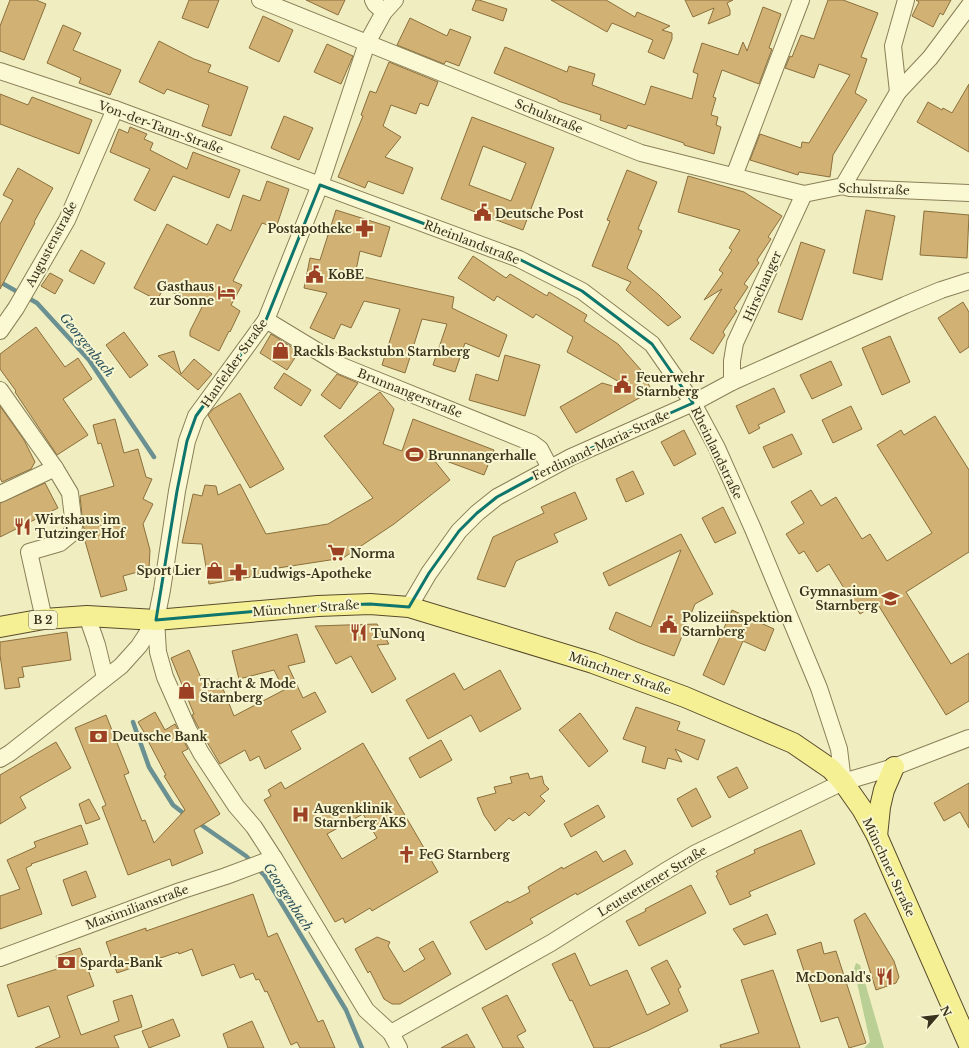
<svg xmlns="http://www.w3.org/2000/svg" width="969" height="1048" viewBox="0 0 969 1048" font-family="'Libre Baskerville',serif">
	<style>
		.green { fill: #b9cf94 }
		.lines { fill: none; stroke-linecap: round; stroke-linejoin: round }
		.stream { stroke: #6a9091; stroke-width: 4.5 }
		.building { fill: #d1b274; stroke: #8b6f3c; fill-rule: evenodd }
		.minor-casing { stroke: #8a7f57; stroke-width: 18 }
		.major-casing { stroke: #584b2c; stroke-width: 22 }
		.minor { stroke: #fbf9d4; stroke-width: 16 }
		.major { stroke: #f6f095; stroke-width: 20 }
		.marked { fill: none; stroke: #0f766e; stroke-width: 3; stroke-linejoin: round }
		.labels { text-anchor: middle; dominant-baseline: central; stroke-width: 4; stroke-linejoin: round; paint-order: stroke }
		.shield { fill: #f7f6d0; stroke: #726d52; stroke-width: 1 }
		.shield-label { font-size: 11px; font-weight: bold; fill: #39321c }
		.street-label { font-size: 12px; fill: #39321c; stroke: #f7f6d0 }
		.poi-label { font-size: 12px; font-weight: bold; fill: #39321c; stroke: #f7f6d0; text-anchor: start }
		.water-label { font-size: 13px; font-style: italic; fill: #2b515a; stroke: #f7f6d0 }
	</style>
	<rect width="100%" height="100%" fill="#f0eec0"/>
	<path class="green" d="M856 963 860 965 884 1048H864L870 1042 854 969Z"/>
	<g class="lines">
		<g class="stream">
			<path d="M0 282 37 303 89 360 154 457"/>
			<path d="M133 722 149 767 173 805 187 816"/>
			<path d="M197 822 246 856 252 862"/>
			<path d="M257 868 265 876 346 1010 362 1048"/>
		</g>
	</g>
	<g class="building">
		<path d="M10 0H36L46 4 24 60 0 51V26Z"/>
		<path d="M189 0H219L208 28 182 18Z"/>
		<path d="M306 0H345L338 15Z"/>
		<path d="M476 0H479L507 9 503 21 472 10Z"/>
		<path d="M551 0H606L635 17 637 12 670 26 662 30 672 33V39L664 59 648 52 653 40 612 23 607 32Z"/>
		<path d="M685 0H733L727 3 730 10V15L708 24 714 8 693 17Z"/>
		<path d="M828 0H843L878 13 861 57 867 59 855 93 867 100 833 155 830 177 799 172 798 175 750 160 760 134 801 148 802 142 809 143 850 75 819 64 814 78 785 68 790 56 792 57 801 35 814 39Z"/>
		<path d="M916 0H951L943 15 940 13 933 27 912 16 919 2Z"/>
		<path d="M763 7 781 14 769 48 772 49 759 84 722 70 713 97 716 98 711 115 718 117 716 125 721 127 714 154 684 145V143L628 125 626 129 600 120 601 115 558 101V100L494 73 505 47 567 72 569 66 595 74 592 85 645 105 651 86 692 99 698 74 693 72 702 43 738 55 743 42 747 51Z"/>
		<path d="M263 16 293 30 279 62 249 48Z"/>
		<path d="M410 18 447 36 450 29 471 37 459 66 446 61 444 64 397 45Z"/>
		<path d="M63 25 81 33 73 50 121 70 110 95 79 83 81 78 47 63Z"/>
		<path d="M159 41 194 59 211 65 208 72 248 87 231 136 202 126 209 105 167 89 164 94 139 82Z"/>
		<path d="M327 44 353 56 341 84 314 72Z"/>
		<path d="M389 62 438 82 428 106 420 103 416 114 391 105 383 126 401 137 385 157 413 168 403 194 368 181 365 188 338 177 363 116 361 115 370 91 376 93Z"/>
		<path d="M969 84V152L917 122 928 102 942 110 943 108 952 113Z"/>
		<path d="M0 94 28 105 32 97 92 120 79 154 0 124Z"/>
		<path d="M284 116 313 128 299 160 271 148Z"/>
		<path d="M472 117 554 148 523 230 441 199ZM483 146 526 163 511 201 469 185Z"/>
		<path d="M130 127 147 134 144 139 153 143 150 150 187 169 193 152 240 170 229 198 173 176 155 211 134 200 150 169 110 152 119 129 128 133Z"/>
		<path d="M18 168 53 188 34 222 35 223 0 289V224L13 200 3 195Z"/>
		<path d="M627 170 657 182 638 229 642 231 627 268 659 295 681 317 668 326 626 290 631 282 592 266 610 221 607 220Z"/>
		<path d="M688 176 744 192 782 216 768 237 771 239 757 260 759 263 744 284 748 287 734 308 737 311 723 332 725 335 713 354 690 339 722 289 704 300 723 273 719 270 732 250 729 248 740 230 678 212Z"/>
		<path d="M267 181 289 189 276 228 262 223 233 281 242 285 231 305 240 311 230 332 229 331 219 351 190 336V331L202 307 164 288 157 300 134 288 167 224 207 245 217 224 231 231 243 195 260 201Z"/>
		<path d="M336 210 390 227 381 257 360 251 355 275 454 297 452 308 507 335 499 357 465 343 455 372 433 365 447 324 422 319 405 373 382 365 400 309 364 301 351 328 341 324 334 339 310 328 327 293 304 288 310 258 320 260Z"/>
		<path d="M866 210 895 216 882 280 853 273Z"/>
		<path d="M924 211 969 215 967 258 920 255Z"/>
		<path d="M801 242 825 250 802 320 778 312Z"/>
		<path d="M81 250 105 263 94 284 69 271Z"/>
		<path d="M473 256 506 278 510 274 547 296 549 292 587 315 584 321 618 344 641 370 652 391 576 433 560 407 602 383 627 390 628 387 567 352 573 337 536 314 533 318 497 296 494 301 458 278Z"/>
		<path d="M50 273 63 280 55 294 41 286Z"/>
		<path d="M963 302 969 312V347L960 353 938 318Z"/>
		<path d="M36 327 65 367 78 358 92 379 63 399 88 435 57 455 15 392 16 391 0 369V354Z"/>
		<path d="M124 332 148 365 130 378 106 345Z"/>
		<path d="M271 334 298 351V353L287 370 260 353Z"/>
		<path d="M890 336 910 382 882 395 862 348Z"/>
		<path d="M174 351 181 374 194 359 212 374 198 390 158 356Z"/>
		<path d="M505 355 540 365 525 416 469 400 476 374 498 381Z"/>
		<path d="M831 361 842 385 812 399 800 375Z"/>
		<path d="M284 373 311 390 301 406 274 388Z"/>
		<path d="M337 374 358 383 340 409 321 395Z"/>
		<path d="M774 388 785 412 758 425 760 428 749 434 736 406Z"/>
		<path d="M380 392 394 409 383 444 402 451 413 419 494 450 484 475 430 455 450 480 394 524 343 558 278 568 279 572 209 584 202 544 182 543 193 494 202 496 205 485 216 486 218 495 240 484 266 534 328 524 373 498 324 436Z"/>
		<path d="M240 393 284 469 250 488 208 415 213 409Z"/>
		<path d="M0 406 24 440 35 462 31 469 2 482 0 478Z"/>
		<path d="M851 406 862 429 833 443 822 420Z"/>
		<path d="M935 416 969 470V552L906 592 951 664 969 653V701L946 715 877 603 860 614 829 564 817 572 804 551 799 554 786 534 804 523 791 502 811 490 821 506 836 497 862 539 870 534 887 561 932 533 877 445 901 430 904 435Z"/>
		<path d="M115 419 124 453 138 449 146 477 152 479 143 499 153 504 143 524 150 550 149 569 123 576 127 590 101 597 83 534 86 533 83 526 80 496 114 486 101 443 98 444 93 425Z"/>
		<path d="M684 430 696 454 674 466 661 442Z"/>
		<path d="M792 434 802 454 773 468 763 447Z"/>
		<path d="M633 471 644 494 626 502 616 479Z"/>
		<path d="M45 483 58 508 0 537V503Z"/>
		<path d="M575 492 587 519 554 534 558 542 516 561 505 587 477 579 493 537 544 513 541 507Z"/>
		<path d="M723 507 736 533 715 543 702 518Z"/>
		<path d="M681 534 713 594 695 604 674 656 637 642 609 629 616 612 651 627 681 550 609 586 603 573Z"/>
		<path d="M732 610 774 629 765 651 743 641 724 685 703 675Z"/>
		<path d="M377 624 389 644 377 645 396 679 372 693 351 656 336 664 315 626Z"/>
		<path d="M67 632 71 660 22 667 24 677 18 678 20 687 5 689 0 655V642Z"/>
		<path d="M297 634 305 662 288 666 303 698 315 692 326 712 291 731 301 749 265 769 259 756 250 761 245 750 220 764 197 725 192 715 194 714 171 658 189 650 204 685 219 679 234 716 284 690 274 670 239 679 232 651Z"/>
		<path d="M500 670 521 709 480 732 471 715 428 739 406 700 454 673 464 690Z"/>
		<path d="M636 707 680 722 677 730 705 740 698 760 675 749 682 762 668 758 665 769 642 762 646 747 623 739Z"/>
		<path d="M155 712 165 730 175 724 188 749 182 752 220 814 194 830 203 853 172 866 170 859 128 875 102 807 106 805 75 728 106 715 129 773 124 775 142 821 145 820 154 843 185 810 164 776 166 775 147 739H148L138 722Z"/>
		<path d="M580 713 608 751 589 767 559 730Z"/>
		<path d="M441 740 452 760 420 778 409 758Z"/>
		<path d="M56 742 71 768 20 797 26 808 0 824V775Z"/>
		<path d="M363 743 438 872 372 911 370 908 345 923 343 918 335 922 264 800 271 796 268 790 281 782 285 789ZM363 814 377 838 342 859 327 834Z"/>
		<path d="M737 767 748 788 729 798 717 777Z"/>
		<path d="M528 773 530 779 542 776 544 784 549 789 540 796 545 801 529 816 525 812 513 821 509 818 495 831 484 815 477 798 496 793 494 787 512 783 510 777Z"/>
		<path d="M969 783V828L960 812 944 821 934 803Z"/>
		<path d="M696 788 711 817 692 827 677 799Z"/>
		<path d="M89 799 100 819 86 824 79 804Z"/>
		<path d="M598 805 605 817 571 837 564 824Z"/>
		<path d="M81 825 88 844 31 864 32 865 26 868 42 914 0 929V896L20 889 7 860 36 847 34 842Z"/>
		<path d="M801 830 815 864 749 892 751 896 730 905 716 876 718 874 716 871 755 853 754 850Z"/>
		<path d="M625 850 633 864 577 895 576 893 530 919 533 923 486 950 470 922 508 901 509 903 530 892 528 887 562 867 563 869 596 851 603 862Z"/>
		<path d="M86 871 96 897 72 906 63 880Z"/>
		<path d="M691 885 706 913 639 946 626 921 646 911 645 909Z"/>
		<path d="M253 894 268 937 277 933 318 1022 323 1020 335 1048H300L297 1042 291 1045 267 991 265 992 259 979 256 980 253 973 240 978 234 964 202 976 192 949 179 954 178 952 117 973 106 942 146 928V931Z"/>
		<path d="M865 913 894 961 899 977 896 983 876 990 854 920Z"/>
		<path d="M767 914 776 934 744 945 733 929Z"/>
		<path d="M377 937 390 942 388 946 404 972 425 959 419 949 433 941 451 974 400 1004H392L384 999 370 971 368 973 355 949Z"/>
		<path d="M821 942 824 954 836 951 866 1043 849 1048 838 1017 821 1022 797 950Z"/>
		<path d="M80 948 94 986 67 996 81 1035 119 1021 113 1001 132 995 142 1027 114 1036 119 1048H35L60 1037 49 1006 18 1017 7 985 60 968 56 956Z"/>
		<path d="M575 953 590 986 627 970 647 1015 670 1004 651 968 667 960 681 987 678 989 688 1011 647 1031 608 1048H594L572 1000 570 1001 552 964Z"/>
		<path d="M773 970 800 1048H721L720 1045 759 1033 741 980Z"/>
		<path d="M507 995 526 1031 517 1036 524 1048H503L482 1008Z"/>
		<path d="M173 1019 180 1036 149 1048 142 1031Z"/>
		<path d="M252 1021 264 1048H228L223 1034Z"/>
		<path d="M467 1034 475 1048H441Z"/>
	</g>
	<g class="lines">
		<defs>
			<g id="minor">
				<path d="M260 0 641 153 804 194 843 186 850 188 969 193"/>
				<path d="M373 0 375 4 384 12"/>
				<path d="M0 71 115 109 519 259 582 291 652 344 693 403 717 448 753 529 819 688 839 749 843 782"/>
				<path d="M898 92 893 46 906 0"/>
				<path d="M734 176 801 0"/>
				<path d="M843 186 898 92 930 58 969 6"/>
				<path d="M266 320 342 366 532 443 540 449 550 468"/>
				<path d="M0 331 16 308 67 220 115 109"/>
				<path d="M732 382V361L735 343 804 194"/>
				<path d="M0 390 55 468 70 493 74 526 71 534 60 543 29 552 44 619"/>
				<path d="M0 494 55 468"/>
				<path d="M409 607 429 573 459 531 477 513 497 497 571 457 693 403 732 382 905 305 941 290 969 281"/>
				<path d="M87 616 97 645 105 678"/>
				<path d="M156 620 158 652 165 677 188 729 201 753 236 806 254 827 274 858 366 1010 391 1033 399 1048"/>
				<path d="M0 759 10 753 121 666 139 646 156 620 162 590 177 491 187 441 196 416 266 320 320 185 367 43 384 12 395 0"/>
				<path d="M0 958 180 891 226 876 274 858"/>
				<path d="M391 1033 551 943 664 872 696 853 843 782 894 767 969 738"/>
			</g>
			<g id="major">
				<path d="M0 627 44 619 87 616 156 620 318 606 370 604 409 607 593 663 685 697 793 743 831 769 843 782 862 809 877 836 969 1045"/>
				<path d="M877 836 880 807 884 790 894 767"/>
			</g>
		</defs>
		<use href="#minor" class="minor-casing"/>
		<use href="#major" class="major-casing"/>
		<use href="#minor" class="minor"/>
		<use href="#major" class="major"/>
	</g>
	<path class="marked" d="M320 185 519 259 582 291 652 344 693 403 571 457 497 497 477 513 459 531 429 573 409 607 370 604 318 606 156 620 177 491 187 441 196 416 266 320Z"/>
	<defs>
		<symbol id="civic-bare" viewBox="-9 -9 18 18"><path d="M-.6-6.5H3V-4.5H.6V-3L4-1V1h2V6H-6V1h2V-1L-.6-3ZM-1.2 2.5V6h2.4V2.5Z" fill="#9d4124" stroke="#f7f6d0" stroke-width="2.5" paint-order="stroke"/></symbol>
		<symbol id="pharmacy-bare" viewBox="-9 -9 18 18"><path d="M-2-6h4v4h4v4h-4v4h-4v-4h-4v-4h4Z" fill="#9d4124" stroke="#f7f6d0" stroke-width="2.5" paint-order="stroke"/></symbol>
		<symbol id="hotel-bare" viewBox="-9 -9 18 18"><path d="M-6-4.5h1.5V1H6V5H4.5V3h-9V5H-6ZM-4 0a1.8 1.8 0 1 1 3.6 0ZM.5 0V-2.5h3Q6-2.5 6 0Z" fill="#9d4124" stroke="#f7f6d0" stroke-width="2.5" paint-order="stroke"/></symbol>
		<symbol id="shop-bare" viewBox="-9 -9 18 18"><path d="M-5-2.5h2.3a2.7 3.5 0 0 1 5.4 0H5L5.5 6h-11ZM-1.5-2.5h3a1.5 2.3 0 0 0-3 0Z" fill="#9d4124" stroke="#f7f6d0" stroke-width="2.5" paint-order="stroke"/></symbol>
		<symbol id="stadium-bare" viewBox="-9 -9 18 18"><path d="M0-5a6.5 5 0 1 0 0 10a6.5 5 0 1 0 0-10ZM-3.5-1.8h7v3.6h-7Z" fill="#9d4124" stroke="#f7f6d0" stroke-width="2.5" paint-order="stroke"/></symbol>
		<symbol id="restaurant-bare" viewBox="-9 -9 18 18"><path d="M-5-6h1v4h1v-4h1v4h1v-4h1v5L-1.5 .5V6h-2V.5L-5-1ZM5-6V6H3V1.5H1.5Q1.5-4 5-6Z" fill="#9d4124" stroke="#f7f6d0" stroke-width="2.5" paint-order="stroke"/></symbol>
		<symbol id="supermarket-bare" viewBox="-9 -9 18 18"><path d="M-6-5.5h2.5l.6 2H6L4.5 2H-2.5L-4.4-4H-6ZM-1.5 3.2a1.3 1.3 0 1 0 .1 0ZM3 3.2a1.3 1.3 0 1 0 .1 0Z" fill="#9d4124" stroke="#f7f6d0" stroke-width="2.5" paint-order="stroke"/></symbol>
		<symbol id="school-bare" viewBox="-9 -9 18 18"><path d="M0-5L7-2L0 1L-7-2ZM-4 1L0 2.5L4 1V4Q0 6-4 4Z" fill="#9d4124" stroke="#f7f6d0" stroke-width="2.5" paint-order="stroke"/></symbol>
		<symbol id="bank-bare" viewBox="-9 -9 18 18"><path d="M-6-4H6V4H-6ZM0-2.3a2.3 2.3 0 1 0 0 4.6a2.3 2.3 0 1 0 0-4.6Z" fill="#9d4124" stroke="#f7f6d0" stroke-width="2.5" paint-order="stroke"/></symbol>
		<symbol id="hospital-bare" viewBox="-9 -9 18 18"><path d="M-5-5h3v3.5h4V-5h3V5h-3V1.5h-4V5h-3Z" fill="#9d4124" stroke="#f7f6d0" stroke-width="2.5" paint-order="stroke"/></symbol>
		<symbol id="church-bare" viewBox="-9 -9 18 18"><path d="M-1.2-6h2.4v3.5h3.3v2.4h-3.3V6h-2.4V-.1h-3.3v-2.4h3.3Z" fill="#9d4124" stroke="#f7f6d0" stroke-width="2.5" paint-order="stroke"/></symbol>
	</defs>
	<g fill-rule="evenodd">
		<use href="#civic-bare" x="470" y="200" width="25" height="25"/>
		<use href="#pharmacy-bare" x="352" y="216" width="25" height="25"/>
		<use href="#civic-bare" x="302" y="262" width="25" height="25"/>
		<use href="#hotel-bare" x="214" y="280" width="25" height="25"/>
		<use href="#shop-bare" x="268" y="338" width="25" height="25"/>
		<use href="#civic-bare" x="610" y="372" width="25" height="25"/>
		<use href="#stadium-bare" x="402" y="442" width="25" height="25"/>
		<use href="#restaurant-bare" x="10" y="514" width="25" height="25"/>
		<use href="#supermarket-bare" x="324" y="540" width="25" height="25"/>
		<use href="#shop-bare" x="202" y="558" width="25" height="25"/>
		<use href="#pharmacy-bare" x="226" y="560" width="25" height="25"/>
		<use href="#school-bare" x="878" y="586" width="25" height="25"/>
		<use href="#civic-bare" x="656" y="612" width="25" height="25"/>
		<use href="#restaurant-bare" x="346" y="620" width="25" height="25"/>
		<use href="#shop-bare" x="174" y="678" width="25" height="25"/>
		<use href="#bank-bare" x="86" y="724" width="25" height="25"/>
		<use href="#hospital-bare" x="288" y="802" width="25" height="25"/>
		<use href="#church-bare" x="394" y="842" width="25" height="25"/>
		<use href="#bank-bare" x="54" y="950" width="25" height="25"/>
		<use href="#restaurant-bare" x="872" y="964" width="25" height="25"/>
	</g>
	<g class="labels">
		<rect class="shield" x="29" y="611" width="28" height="18" rx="3"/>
		<g class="shield-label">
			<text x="43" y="620">B 2</text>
		</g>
		<g class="street-label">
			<text transform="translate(549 116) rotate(22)">Schulstraße</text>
			<text transform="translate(161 127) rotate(20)">Von-der-Tann-Straße</text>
			<text transform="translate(874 189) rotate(2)">Schulstraße</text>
			<text transform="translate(472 242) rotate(21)">Rheinlandstraße</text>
			<text transform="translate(51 244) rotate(-62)">Augustenstraße</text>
			<text transform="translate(762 286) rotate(-66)">Hirschanger</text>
			<text transform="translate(234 363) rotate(-55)">Hanfelder Straße</text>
			<text transform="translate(410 393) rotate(22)">Brunnangerstraße</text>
			<text transform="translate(601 445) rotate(-25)">Ferdinand-Maria-Straße</text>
			<text transform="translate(717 453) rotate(64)">Rheinlandstraße</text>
			<text transform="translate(306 608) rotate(-4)">Münchner Straße</text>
			<text transform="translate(620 673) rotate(19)">Münchner Straße</text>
			<text transform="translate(889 867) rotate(65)">Münchner Straße</text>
			<text transform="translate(652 881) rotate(-31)">Leutstettener Straße</text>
			<text transform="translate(137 907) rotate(-20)">Maximilianstraße</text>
		</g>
		<g class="poi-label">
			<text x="495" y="213">Deutsche Post</text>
			<text x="352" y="228" text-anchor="end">Postapotheke</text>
			<text x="328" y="274">KoBE</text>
			<text x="214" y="286" text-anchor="end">Gasthaus<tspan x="214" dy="14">zur Sonne</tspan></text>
			<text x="293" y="351">Rackls Backstubn Starnberg</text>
			<text x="636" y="377">Feuerwehr<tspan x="636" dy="14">Starnberg</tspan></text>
			<text x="428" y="455">Brunnangerhalle</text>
			<text x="35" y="519">Wirtshaus im<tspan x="35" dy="14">Tutzinger Hof</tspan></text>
			<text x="350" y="553">Norma</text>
			<text x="201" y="570" text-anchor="end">Sport Lier</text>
			<text x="252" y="573">Ludwigs-Apotheke</text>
			<text x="878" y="591" text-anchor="end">Gymnasium<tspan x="878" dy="14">Starnberg</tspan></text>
			<text x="682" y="617">Polizeiinspektion<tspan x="682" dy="14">Starnberg</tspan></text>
			<text x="371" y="633">TuNonq</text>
			<text x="200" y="683">Tracht &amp; Mode<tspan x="200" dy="14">Starnberg</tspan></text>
			<text x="112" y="736">Deutsche Bank</text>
			<text x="314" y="808">Augenklinik<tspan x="314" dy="14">Starnberg AKS</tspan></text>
			<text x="419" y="854">FeG Starnberg</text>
			<text x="80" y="962">Sparda-Bank</text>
			<text x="871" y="977" text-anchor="end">McDonald's</text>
		</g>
		<g class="water-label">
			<text transform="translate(87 345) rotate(51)">Georgenbach</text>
			<text transform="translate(288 897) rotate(57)">Georgenbach</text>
		</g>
	</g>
	<g transform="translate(937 1016) rotate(62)" stroke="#f7f6d0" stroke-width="3" paint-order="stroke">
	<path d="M0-3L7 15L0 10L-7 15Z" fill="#39321c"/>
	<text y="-6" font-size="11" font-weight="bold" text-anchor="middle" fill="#39321c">N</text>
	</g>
</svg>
